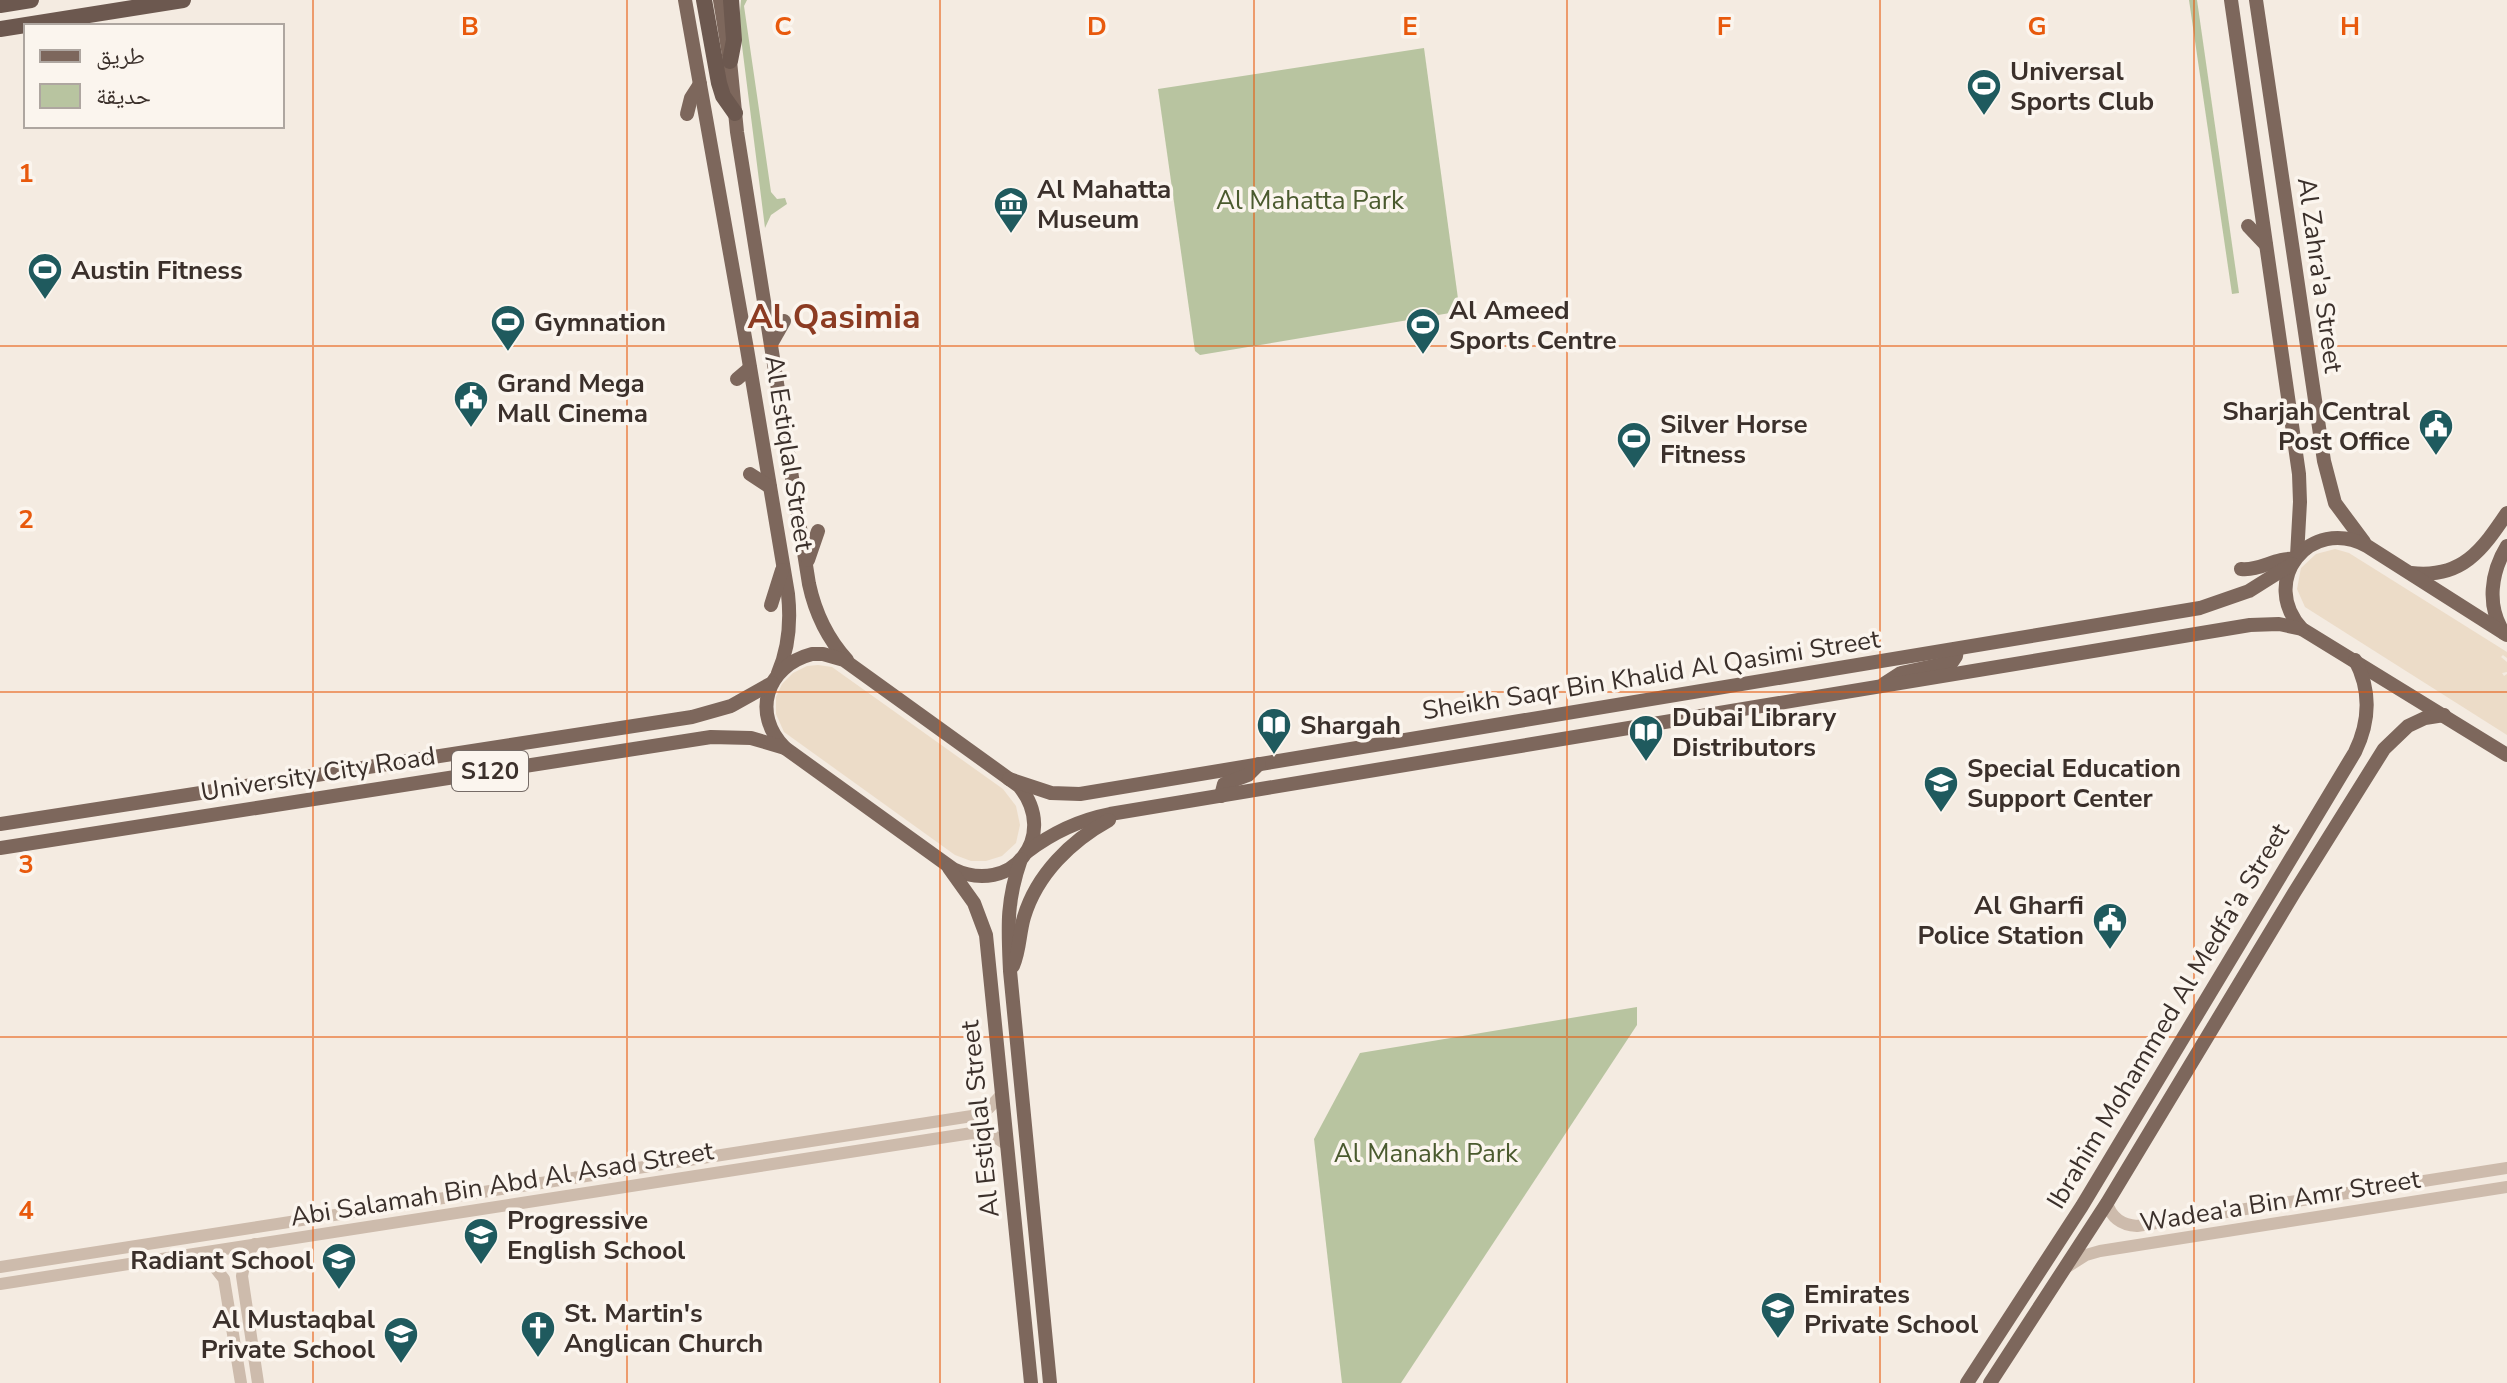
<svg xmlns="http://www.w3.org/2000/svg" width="2507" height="1383" viewBox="0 0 2507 1383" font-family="'Nunito Sans','Noto Naskh Arabic',sans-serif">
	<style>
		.green { fill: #b8c4a0 }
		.plaza { fill: #ecdcc8 }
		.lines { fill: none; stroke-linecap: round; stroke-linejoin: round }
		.tertiary { stroke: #cdbbac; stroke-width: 12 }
		.primary { stroke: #7d675c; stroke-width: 14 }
		.trunk { stroke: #6c584f; stroke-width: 16 }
		.grid { fill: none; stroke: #e8590c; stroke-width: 2; stroke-opacity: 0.55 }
		.labels { text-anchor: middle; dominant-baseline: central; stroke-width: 7; stroke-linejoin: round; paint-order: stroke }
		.shield { fill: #fbf5ee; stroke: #756b66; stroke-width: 2 }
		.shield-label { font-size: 24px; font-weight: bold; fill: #3b302b }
		.poi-label { font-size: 26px; font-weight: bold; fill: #3b302b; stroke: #fbf5ee; text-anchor: start }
		.park-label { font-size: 26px; fill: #4a5a2e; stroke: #fbf5ee }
		.street-label { font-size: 26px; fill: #3b302b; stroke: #fbf5ee }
		.district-label { font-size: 34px; font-weight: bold; fill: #8c3b22; stroke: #fbf5ee }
		.grid-label { font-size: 26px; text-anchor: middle; font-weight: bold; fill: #e8590c; stroke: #fbf5ee; stroke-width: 7; stroke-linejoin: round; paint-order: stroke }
	</style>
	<rect width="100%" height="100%" fill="#f4ebe1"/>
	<g class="green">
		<path d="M741 0H747L744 6 771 192 777 199 785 198 787 204 771 215 765 228 739 22Z"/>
		<path d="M2189 0H2197L2239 293 2232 294Z"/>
		<path d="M1424 48 1459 306 1456 312 1200 355 1195 351 1158 89Z"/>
		<path d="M1637 1007V1025L1401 1383H1342L1314 1139 1360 1053Z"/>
	</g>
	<g class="plaza">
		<path d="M2335 549 2349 553 2507 652V658L2503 655 2501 657 2507 662V672L2502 673 2504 676 2507 674V735L2305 607 2297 589 2301 568 2316 554Z"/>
		<path d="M818 665 832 667 1003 789 1016 806 1020 825 1016 843 1002 856 986 861H971L955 855 784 732 776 714V697L782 684 793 673 807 666Z"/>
	</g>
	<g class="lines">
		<g class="tertiary">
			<path d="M2107 1203C2111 1217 2121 1225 2137 1226L2507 1168"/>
			<path d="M255 1244 246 1256 242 1276 258 1383"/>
			<path d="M195 1254 209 1260 224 1279 241 1383"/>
			<path d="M0 1267 972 1116 989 1108 1002 1094"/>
			<path d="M2067 1267 2086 1255 2100 1251 2507 1187"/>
			<path d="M0 1284 972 1133 991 1134 1007 1145"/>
		</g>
		<g class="primary">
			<path d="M685 0 747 349 788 594C791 622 789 648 778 673"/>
			<path d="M720 0 730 61 737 132 809 584C815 612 827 638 847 660"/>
			<path d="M2231 0 2299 474 2300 502 2297 556"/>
			<path d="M2256 0 2324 461 2335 503 2364 542"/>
			<path d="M687 114 691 98 700 84"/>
			<path d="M2248 226 2266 245"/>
			<path d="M771 344 784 321"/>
			<path d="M737 379 750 368"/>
			<path d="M750 474 770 487"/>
			<path d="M808 560 818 531"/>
			<path d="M2241 569C2261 571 2275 557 2295 559"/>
			<path d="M2411 573C2462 579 2482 550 2507 513"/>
			<path d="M771 605 782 570"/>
			<path d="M2504 633C2486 606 2491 572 2507 546"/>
			<path d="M2507 635 2367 546C2310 515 2258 581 2302 629L2507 755"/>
			<path d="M812 654H823L844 660 1019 786C1060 836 1011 897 953 869L785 748C751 714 766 666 812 654Z"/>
			<path d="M1884 684 1901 673 1952 662 1956 656 1957 649"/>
			<path d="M1009 779 1051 793 1080 794 2200 608 2249 591 2292 564"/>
			<path d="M1221 796 1224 784 1248 775 1259 764"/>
			<path d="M0 824 692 717 731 706 772 683"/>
			<path d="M0 848 711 737 751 738 785 748"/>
			<path d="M1027 852C1052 833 1079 820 1110 814L2250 625 2279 624 2302 629"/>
			<path d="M1021 859C1006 902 1008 927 1010 971L1050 1383"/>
			<path d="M949 868 974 903 986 935 1031 1383"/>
			<path d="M1013 966C1020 950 1019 934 1024 917 1037 874 1071 841 1109 820"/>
			<path d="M1967 1383 2082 1206 2355 752C2370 721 2371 690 2355 660"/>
			<path d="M1990 1383 2107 1203 2294 893 2384 749 2408 726 2425 718 2444 715"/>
		</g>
		<g class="trunk">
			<path d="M704 0 719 83 723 96 735 113"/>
			<path d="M0 5 31 0"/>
			<path d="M0 29 183 0"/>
			<path d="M730 61 734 40 731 0"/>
		</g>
	</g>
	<path class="grid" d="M313 0V1383M627 0V1383M940 0V1383M1254 0V1383M1567 0V1383M1880 0V1383M2194 0V1383M0 346H2507M0 692H2507M0 1037H2507"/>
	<defs>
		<symbol id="stadium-pin" viewBox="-11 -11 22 30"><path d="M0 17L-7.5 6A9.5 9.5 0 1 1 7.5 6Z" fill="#1f5a5e" stroke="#fbf5ee"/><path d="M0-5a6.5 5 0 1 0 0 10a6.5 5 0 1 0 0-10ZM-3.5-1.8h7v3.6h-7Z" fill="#fff"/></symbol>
		<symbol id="museum-pin" viewBox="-11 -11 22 30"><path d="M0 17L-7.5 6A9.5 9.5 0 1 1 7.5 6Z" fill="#1f5a5e" stroke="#fbf5ee"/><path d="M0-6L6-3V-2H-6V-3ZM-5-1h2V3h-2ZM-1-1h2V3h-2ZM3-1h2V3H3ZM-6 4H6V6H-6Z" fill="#fff"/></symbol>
		<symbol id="civic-pin" viewBox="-11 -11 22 30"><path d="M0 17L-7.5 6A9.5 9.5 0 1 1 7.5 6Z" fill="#1f5a5e" stroke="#fbf5ee"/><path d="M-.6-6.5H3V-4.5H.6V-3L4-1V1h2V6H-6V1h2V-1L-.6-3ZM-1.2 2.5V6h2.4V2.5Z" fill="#fff"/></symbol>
		<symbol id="library-pin" viewBox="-11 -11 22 30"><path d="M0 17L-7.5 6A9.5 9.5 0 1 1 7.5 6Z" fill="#1f5a5e" stroke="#fbf5ee"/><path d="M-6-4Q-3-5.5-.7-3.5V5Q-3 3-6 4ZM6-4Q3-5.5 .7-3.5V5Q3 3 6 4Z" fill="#fff"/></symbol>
		<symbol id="school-pin" viewBox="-11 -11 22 30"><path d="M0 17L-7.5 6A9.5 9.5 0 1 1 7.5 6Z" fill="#1f5a5e" stroke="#fbf5ee"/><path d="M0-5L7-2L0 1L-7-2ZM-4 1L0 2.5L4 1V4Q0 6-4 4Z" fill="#fff"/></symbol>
		<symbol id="church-pin" viewBox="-11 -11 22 30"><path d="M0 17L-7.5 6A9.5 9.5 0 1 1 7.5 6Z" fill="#1f5a5e" stroke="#fbf5ee"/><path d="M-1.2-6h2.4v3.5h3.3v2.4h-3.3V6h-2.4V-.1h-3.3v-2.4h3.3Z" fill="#fff"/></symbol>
	</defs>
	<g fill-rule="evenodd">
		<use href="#stadium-pin" x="1964" y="66" width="40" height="54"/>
		<use href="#museum-pin" x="991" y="184" width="40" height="54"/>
		<use href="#stadium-pin" x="25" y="250" width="40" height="54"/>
		<use href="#stadium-pin" x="488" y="302" width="40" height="54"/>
		<use href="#stadium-pin" x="1403" y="305" width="40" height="54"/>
		<use href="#civic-pin" x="451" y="378" width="40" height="54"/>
		<use href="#civic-pin" x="2416" y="406" width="40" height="54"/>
		<use href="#stadium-pin" x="1614" y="419" width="40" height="54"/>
		<use href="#library-pin" x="1254" y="705" width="40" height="54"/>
		<use href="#library-pin" x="1626" y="712" width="40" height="54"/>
		<use href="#school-pin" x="1921" y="763" width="40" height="54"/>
		<use href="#civic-pin" x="2090" y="900" width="40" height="54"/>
		<use href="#school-pin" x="461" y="1215" width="40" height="54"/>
		<use href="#school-pin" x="319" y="1240" width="40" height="54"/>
		<use href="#school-pin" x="1758" y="1289" width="40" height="54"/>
		<use href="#church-pin" x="518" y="1308" width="40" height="54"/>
		<use href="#school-pin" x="381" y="1314" width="40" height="54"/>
	</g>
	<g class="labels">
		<rect class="shield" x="452" y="751" width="76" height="40" rx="6"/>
		<g class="shield-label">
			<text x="490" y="771">S120</text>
		</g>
		<g class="poi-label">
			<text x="2010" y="71">Universal<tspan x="2010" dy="30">Sports Club</tspan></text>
			<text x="1037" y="189">Al Mahatta<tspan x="1037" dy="30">Museum</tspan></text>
			<text x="71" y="270">Austin Fitness</text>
			<text x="1449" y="310">Al Ameed<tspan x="1449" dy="30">Sports Centre</tspan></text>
			<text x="534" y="322">Gymnation</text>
			<text x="497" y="383">Grand Mega<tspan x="497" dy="30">Mall Cinema</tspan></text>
			<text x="2410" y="411" text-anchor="end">Sharjah Central<tspan x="2410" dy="30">Post Office</tspan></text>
			<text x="1660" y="424">Silver Horse<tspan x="1660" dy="30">Fitness</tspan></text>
			<text x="1672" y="717">Dubai Library<tspan x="1672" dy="30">Distributors</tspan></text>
			<text x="1300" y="725">Shargah</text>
			<text x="1967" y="768">Special Education<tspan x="1967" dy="30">Support Center</tspan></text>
			<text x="2084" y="905" text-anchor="end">Al Gharfi<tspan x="2084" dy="30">Police Station</tspan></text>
			<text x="507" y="1220">Progressive<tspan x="507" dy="30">English School</tspan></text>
			<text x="313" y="1260" text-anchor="end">Radiant School</text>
			<text x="1804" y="1294">Emirates<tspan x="1804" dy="30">Private School</tspan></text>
			<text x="564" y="1313">St. Martin's<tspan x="564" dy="30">Anglican Church</tspan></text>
			<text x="375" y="1319" text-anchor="end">Al Mustaqbal<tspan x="375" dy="30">Private School</tspan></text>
		</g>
		<g class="park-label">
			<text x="1310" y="200">Al Mahatta Park</text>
			<text x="1426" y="1153">Al Manakh Park</text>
		</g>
		<g class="street-label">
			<text transform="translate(2320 275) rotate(82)">Al Zahra'a Street</text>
			<text transform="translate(789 453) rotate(81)">Al Estiqlal Street</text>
			<text transform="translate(1651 675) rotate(-9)">Sheikh Saqr Bin Khalid Al Qasimi Street</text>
			<text transform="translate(318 774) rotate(-9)">University City Road</text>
			<text transform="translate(2168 1016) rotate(-59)">Ibrahim Mohammed Al Medfa'a Street</text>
			<text transform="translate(980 1119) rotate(-96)">Al Estiqlal Street</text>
			<text transform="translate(502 1184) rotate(-9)">Abi Salamah Bin Abd Al Asad Street</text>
			<text transform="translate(2280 1201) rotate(-9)">Wadea'a Bin Amr Street</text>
		</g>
		<g class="district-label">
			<text x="834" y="317">Al Qasimia</text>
		</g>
	</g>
	<g class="grid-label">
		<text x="470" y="35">B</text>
		<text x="783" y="35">C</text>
		<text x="1097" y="35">D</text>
		<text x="1410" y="35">E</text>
		<text x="1724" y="35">F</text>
		<text x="2037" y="35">G</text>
		<text x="2350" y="35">H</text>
		<text x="26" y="182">1</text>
		<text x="26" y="528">2</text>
		<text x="26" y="873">3</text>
		<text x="26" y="1219">4</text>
	</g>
	<rect x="24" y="24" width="260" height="104" fill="#fbf5ee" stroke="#aea6a0" stroke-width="2"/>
	<rect x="40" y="50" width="40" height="12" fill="#7d675c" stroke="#aea6a0" stroke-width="2"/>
	<text x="96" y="64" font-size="24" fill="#3b302b">طريق</text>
	<rect x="40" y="84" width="40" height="24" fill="#b8c4a0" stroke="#aea6a0" stroke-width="2"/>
	<text x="96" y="104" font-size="24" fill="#3b302b">حديقة</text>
</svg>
